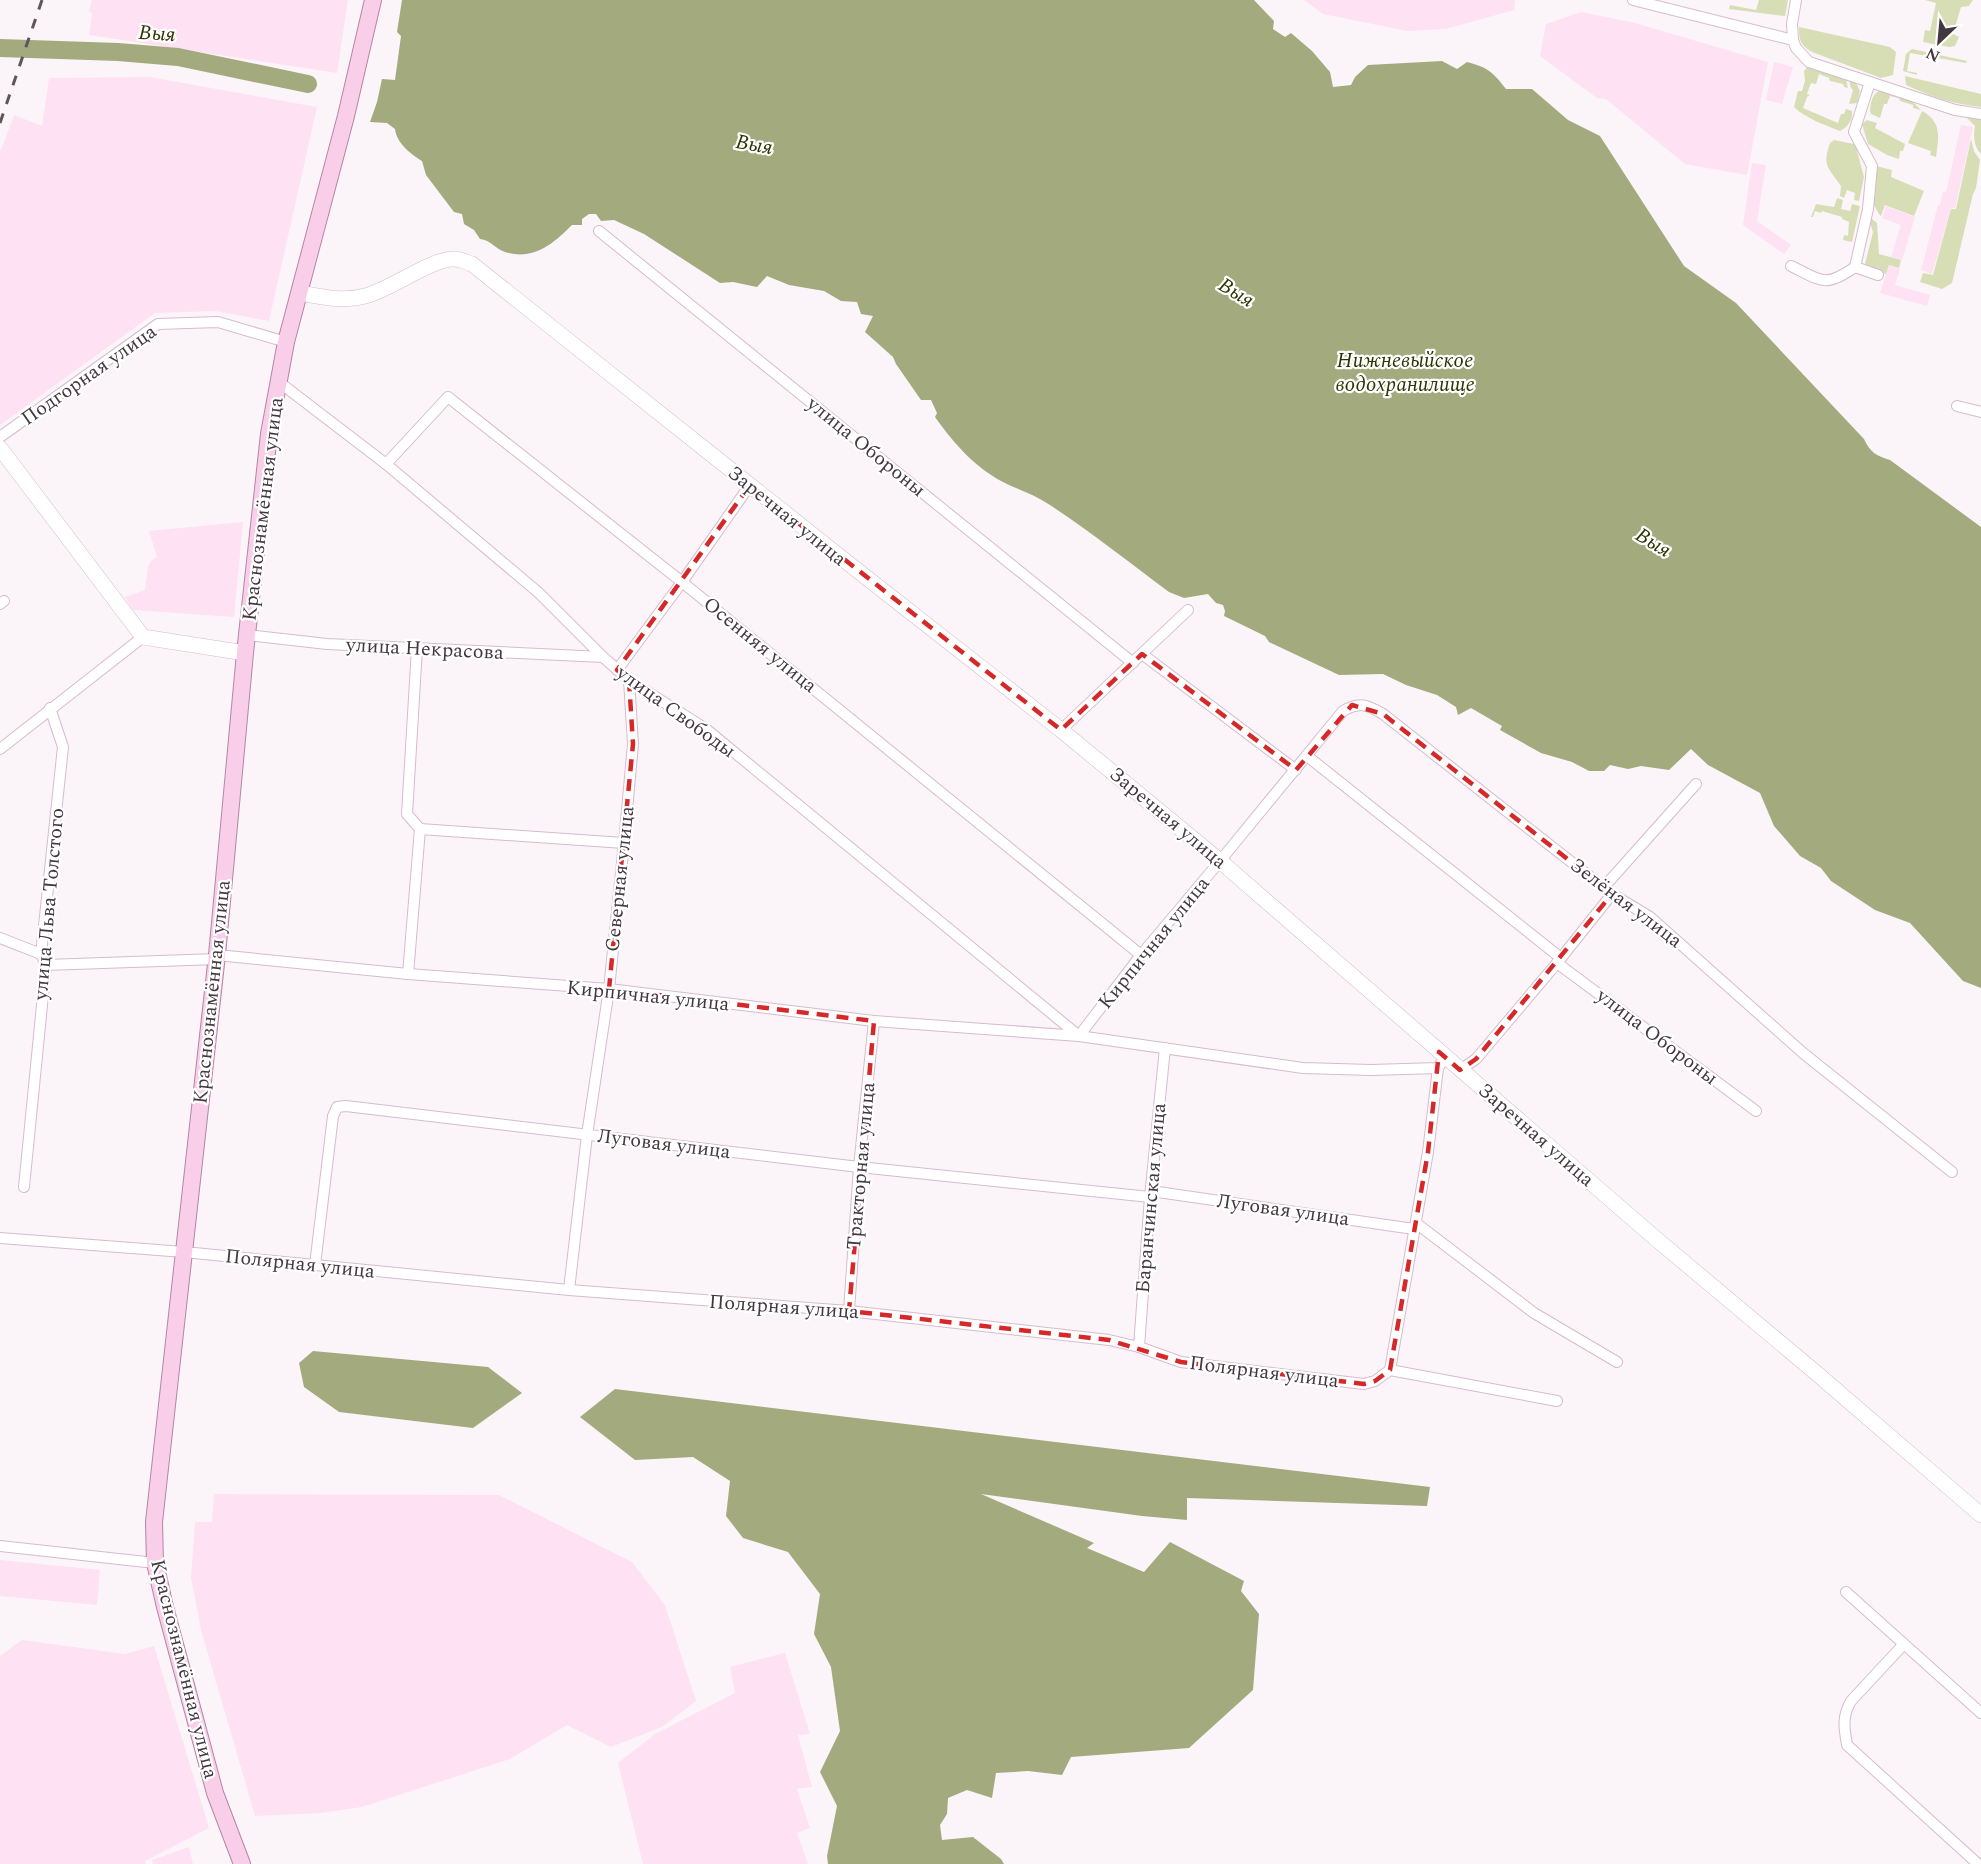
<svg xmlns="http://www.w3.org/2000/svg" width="1981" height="1864" viewBox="0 0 1981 1864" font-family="Spectral,serif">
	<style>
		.built { fill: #fee1f2 }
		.green { fill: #d7deb5 }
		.water { fill: #a3aa7e }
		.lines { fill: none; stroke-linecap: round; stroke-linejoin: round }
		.river { stroke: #a3aa7e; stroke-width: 18 }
		.street-casing { stroke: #d7bbcc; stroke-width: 12 }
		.secondary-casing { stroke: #d7bbcc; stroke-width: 16 }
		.primary-casing { stroke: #b784a4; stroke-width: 18 }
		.street { stroke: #fff; stroke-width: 10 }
		.secondary { stroke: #fff; stroke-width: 15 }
		.primary { stroke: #f9cee9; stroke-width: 16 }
		.rail { stroke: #5f555b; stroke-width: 3; stroke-dasharray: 10 10; stroke-linecap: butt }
		.marked { fill: none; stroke: #d62828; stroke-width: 4.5; stroke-dasharray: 12 8; stroke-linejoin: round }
		.labels { text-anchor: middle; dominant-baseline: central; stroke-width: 4.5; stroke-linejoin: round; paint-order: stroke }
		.street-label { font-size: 20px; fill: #43383f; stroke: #fff }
		.water-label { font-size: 21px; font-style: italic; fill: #2f3500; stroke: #fff }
	</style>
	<rect width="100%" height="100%" fill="#fbf5f9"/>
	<g class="built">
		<path d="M92 0H348L337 73 89 35 92 14 89 11Z"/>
		<path d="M1304 0H1515L1514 10 1446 29 1407 31 1323 14Z"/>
		<path d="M1581 12 1635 23 1768 62 1747 175 1685 164 1606 99 1597 98 1540 56 1546 24Z"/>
		<path d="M1774 62 1793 67 1782 104 1766 100Z"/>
		<path d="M150 77 317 107 269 321 215 311 155 313 0 425V152L14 115 42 126 49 78Z"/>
		<path d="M1961 125 1973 127 1955 208H1951L1932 274 1921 270 1938 205H1940L1943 191 1946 192Z"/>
		<path d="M1752 163 1766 165 1757 221 1791 245 1784 254 1743 225Z"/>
		<path d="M1886 206 1915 217 1902 260 1891 257 1901 225 1882 218Z"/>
		<path d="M1889 265 1900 269 1895 285 1930 295 1927 306 1880 293Z"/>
		<path d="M243 522 234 617 133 610 125 597 145 590 148 567 151 561 157 557 149 531Z"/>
		<path d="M214 1494 499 1495 632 1562 665 1605 696 1701 662 1727 611 1747 567 1725 510 1759 362 1807 321 1813 255 1816 201 1630 191 1577 195 1522H212Z"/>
		<path d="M0 1560 100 1570 97 1605 0 1596Z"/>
		<path d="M22 1640 125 1654 154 1646 209 1828 145 1861 146 1864H0V1656Z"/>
		<path d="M785 1653 810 1734 798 1735 812 1787 797 1789 810 1828 797 1833 808 1864H643L618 1763 655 1734 735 1693 730 1667Z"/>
		<path d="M189 1847 193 1864H153L152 1860Z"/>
	</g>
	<g class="green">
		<path d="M1759 0H1788L1785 16 1729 9 1730 5 1756 10Z"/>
		<path d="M1925 0H1973L1969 6 1961 7 1953 34 1959 37 1955 46 1949 47 1923 42 1925 30 1930 31 1936 3Z"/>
		<path d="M1799 27 1890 47 1896 52 1893 75 1881 78 1812 52C1800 45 1799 40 1799 27Z"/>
		<path d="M1912 49 1967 61 1966 63 1910 53 1907 71 1917 73V75L1903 71 1906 54Z"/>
		<path d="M1808 66 1846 79 1848 88 1844 87 1843 84 1830 81 1829 78 1819 74 1816 84 1811 83 1807 94 1810 95 1807 97 1803 108 1838 123 1841 114H1844L1846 109 1852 111C1853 120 1848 127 1840 131 1825 125 1805 118 1794 107L1798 91H1802L1805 81 1804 71Z"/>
		<path d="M1905 76 1981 94V107C1954 104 1931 97 1906 85Z"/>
		<path d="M1849 80 1856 83 1860 91 1857 103 1849 104 1853 90 1851 88Z"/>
		<path d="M1883 89 1912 101 1921 110 1913 108V105L1900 101 1899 98 1890 96 1887 104H1884L1880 118 1871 114 1870 111C1871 101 1872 93 1883 89Z"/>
		<path d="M1922 111C1942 122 1939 137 1936 157L1930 155 1931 151 1908 143Z"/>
		<path d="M1966 115 1981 118V154C1974 147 1973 136 1975 126L1966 117Z"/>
		<path d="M1867 120 1877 123 1875 128 1905 144 1903 151H1900L1899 159 1887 155 1868 144 1862 124Z"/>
		<path d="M1971 139 1974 151 1980 160 1976 188 1973 194 1952 283 1942 289 1920 282 1923 273 1933 275 1951 209H1956Z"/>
		<path d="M1834 140 1854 144 1856 147 1864 177 1859 201 1854 200 1855 193 1847 190 1844 198 1840 196 1841 186C1828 167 1822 166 1830 143Z"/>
		<path d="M1876 166 1892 170 1891 177 1924 191 1914 216 1885 205 1881 216 1879 214 1870 198Z"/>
		<path d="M1837 198 1843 200 1841 209 1850 211 1852 204 1860 206 1852 242 1843 240 1844 235 1848 236 1849 222 1842 219V217L1822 211 1821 213 1815 211 1813 217H1811L1816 204 1834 207Z"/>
		<path d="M1871 218 1877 223 1879 254 1901 260 1899 268 1889 265 1886 274 1864 268 1873 232 1869 220Z"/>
	</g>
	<g class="water">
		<path d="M402 0H1254L1274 21 1273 29 1285 37 1291 33 1312 51 1330 72 1333 87 1351 85 1355 77 1368 65 1442 61 1457 69 1467 62C1487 67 1493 72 1506 89H1532L1568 120 1600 136 1684 266 1736 303 1864 439C1870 452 1876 456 1890 460L1981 527V988L1963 981 1910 923 1875 910 1831 881 1821 868 1800 856 1774 826 1760 793 1708 765 1691 749 1669 770 1641 766 1628 769 1610 765 1604 771H1589L1572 762 1541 753 1500 730 1502 726 1471 708 1458 715 1456 707 1437 695 1406 685 1383 674 1339 675 1269 642 1265 636 1224 616 1225 611 1223 605 1216 603 1208 594 1184 598 1169 592C1130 563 1091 532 1050 505 1037 496 1023 491 1009 485 977 470 955 445 935 417L937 413 931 400H921L896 364 893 357 865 332 873 316 861 314 857 302 841 301 824 291 789 285 767 276 757 287 733 282 720 283 644 234 614 220 601 221 596 214H589L582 219V225H572C553 244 533 261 505 252 495 249 491 240 480 239L474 230 464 224 462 214 454 212 426 175 422 161C411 154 397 144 395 129L387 123 370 122 377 102 382 79 395 80 401 36 397 32Z"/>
		<path d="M313 1351 488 1367 522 1393 473 1428 339 1412 304 1387 299 1363Z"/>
		<path d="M615 1389 1430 1487 1427 1506 1187 1498V1520L1142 1516 981 1494 1094 1543 1087 1548 1144 1572 1170 1542 1244 1581 1241 1591 1259 1614 1253 1690 1189 1748 1071 1757 1062 1775 1028 1771 996 1773 992 1798 967 1790 948 1798 947 1814 940 1825 942 1840 973 1837 1001 1859 1004 1864H828L827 1856 837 1806 820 1772 840 1731 831 1667 814 1634 820 1594 788 1552 743 1538 726 1516 730 1481 693 1457 635 1460 580 1417Z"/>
	</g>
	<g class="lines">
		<path class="river" d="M0 48 118 52 178 57 308 84"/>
		<defs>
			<g id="street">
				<path d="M1633 0 1793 40 1796 48 1809 62 1955 110 1981 114"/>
				<path d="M1793 40 1792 24 1796 0"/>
				<path d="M599 231 1133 663"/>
				<path d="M1791 266C1822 281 1825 288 1855 267L1878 275"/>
				<path d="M1855 267 1868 209 1872 166 1854 132 1870 82"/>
				<path d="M279 382 386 464 539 593 603 657 629 680 706 729 1079 1036 1141 955 1220 861 1343 711C1359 701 1368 705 1383 714L1612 894 1650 917 1803 1053 1952 1172"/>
				<path d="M1957 406 1981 412"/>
				<path d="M0 437 158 324 218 322 286 342"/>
				<path d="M386 464 448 397 682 582 1141 955"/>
				<path d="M0 604 4 601"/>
				<path d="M248 635 327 644 603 657"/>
				<path d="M1142 654 1296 770"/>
				<path d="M617 670 682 582 750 485"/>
				<path d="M1061 730 1188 610"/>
				<path d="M0 749 143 637"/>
				<path d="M1307 756 1561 958"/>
				<path d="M420 829 624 843"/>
				<path d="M1604 887 1696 784"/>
				<path d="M0 938 41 954"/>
				<path d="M217 955 408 974 609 989 874 1021 1079 1036 1303 1068 1371 1070 1438 1068 1445 1057"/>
				<path d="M1557 963 1756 1111"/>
				<path d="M46 965 217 959"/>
				<path d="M408 974 420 829 407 814 417 648"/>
				<path d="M1460 1070 1476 1059 1557 963 1612 894"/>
				<path d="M24 1187 46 965 41 954 63 747 50 708"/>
				<path d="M1151 1191 1414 1229"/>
				<path d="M1416 1223 1534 1313 1617 1362"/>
				<path d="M0 1238 184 1252 569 1290 849 1311 1109 1340 1139 1347 1181 1362 1364 1384 1375 1381 1390 1370 1557 1401"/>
				<path d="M315 1265 333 1116 337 1107 346 1106 859 1167 1150 1197"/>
				<path d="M569 1290 587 1135 609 989 624 843 633 744 629 680"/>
				<path d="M849 1311 859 1167 874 1021"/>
				<path d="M1139 1347 1150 1197 1165 1048"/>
				<path d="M1390 1370 1428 1152 1438 1068"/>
				<path d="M0 1546 155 1563"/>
				<path d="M1846 1592 1981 1713"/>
				<path d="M1903 1645 1851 1701C1842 1716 1844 1728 1847 1745L1978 1864"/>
			</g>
			<g id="secondary">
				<path d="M300 293C322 297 343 302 365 296 392 289 430 259 454 259 460 259 466 262 472 264L853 567 1061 730 1220 861 1655 1238 1815 1372 1981 1515"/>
				<path d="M0 448 143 637 245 653"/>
			</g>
			<path id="primary" d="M242 1864 215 1793 165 1607 155 1563 154 1522 217 955 245 653 269 434 286 342 346 116 373 0"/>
		</defs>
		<use href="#street" class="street-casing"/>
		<use href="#secondary" class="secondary-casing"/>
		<use href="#primary" class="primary-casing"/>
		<use href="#street" class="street"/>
		<use href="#secondary" class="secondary"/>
		<use href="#primary" class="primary"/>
		<path class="rail" d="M0 123 42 0"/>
	</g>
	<path class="marked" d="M750 485 1061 730 1142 654 1296 770 1352 705 1383 714 1612 894 1476 1059 1460 1070 1439 1052 1428 1152 1390 1370 1375 1381 1364 1384 1181 1362 1109 1340 849 1311 874 1021 609 989 633 744 629 680 617 670Z"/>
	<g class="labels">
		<g class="street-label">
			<text transform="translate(89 375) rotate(-35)">Подгорная улица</text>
			<text transform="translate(866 447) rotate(39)">улица Обороны</text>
			<text transform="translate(263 509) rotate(-83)">Краснознамённая улица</text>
			<text transform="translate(787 516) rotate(39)">Заречная улица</text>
			<text transform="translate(760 645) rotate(39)">Осенняя улица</text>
			<text transform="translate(425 649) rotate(3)">улица Некрасова</text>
			<text transform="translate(676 712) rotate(36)">улица Свободы</text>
			<text transform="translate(1168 818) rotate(40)">Заречная улица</text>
			<text transform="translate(620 879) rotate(-84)">Северная улица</text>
			<text transform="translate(1626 903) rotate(37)">Зелёная улица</text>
			<text transform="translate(49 904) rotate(-85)">улица Льва Толстого</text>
			<text transform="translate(1154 943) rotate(-51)">Кирпичная улица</text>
			<text transform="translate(212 992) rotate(-84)">Краснознамённая улица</text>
			<text transform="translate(648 996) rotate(6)">Кирпичная улица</text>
			<text transform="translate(1657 1037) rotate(37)">улица Обороны</text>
			<text transform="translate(1536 1135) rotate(41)">Заречная улица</text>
			<text transform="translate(664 1144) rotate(7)">Луговая улица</text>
			<text transform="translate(861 1166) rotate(-85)">Тракторная улица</text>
			<text transform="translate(1151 1198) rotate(-85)">Баранчинская улица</text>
			<text transform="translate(1283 1210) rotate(8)">Луговая улица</text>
			<text transform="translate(300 1264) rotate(6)">Полярная улица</text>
			<text transform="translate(784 1307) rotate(4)">Полярная улица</text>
			<text transform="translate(1264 1372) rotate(7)">Полярная улица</text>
			<text transform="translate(184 1669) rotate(76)">Краснознамённая улица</text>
		</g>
		<g class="water-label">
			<text transform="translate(157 34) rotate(4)">Выя</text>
			<text transform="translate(754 145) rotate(10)">Выя</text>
			<text transform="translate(1236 293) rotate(31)">Выя</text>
			<text x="1405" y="361">Нижневыйское<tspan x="1405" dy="24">водохранилище</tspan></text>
			<text transform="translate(1653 543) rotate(31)">Выя</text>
		</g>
	</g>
	<g transform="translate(1939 42) rotate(206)" stroke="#ffffff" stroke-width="4.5" paint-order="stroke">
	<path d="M0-4.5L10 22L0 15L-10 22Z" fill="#43383f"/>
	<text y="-9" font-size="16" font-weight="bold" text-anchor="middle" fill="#43383f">N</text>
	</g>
</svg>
